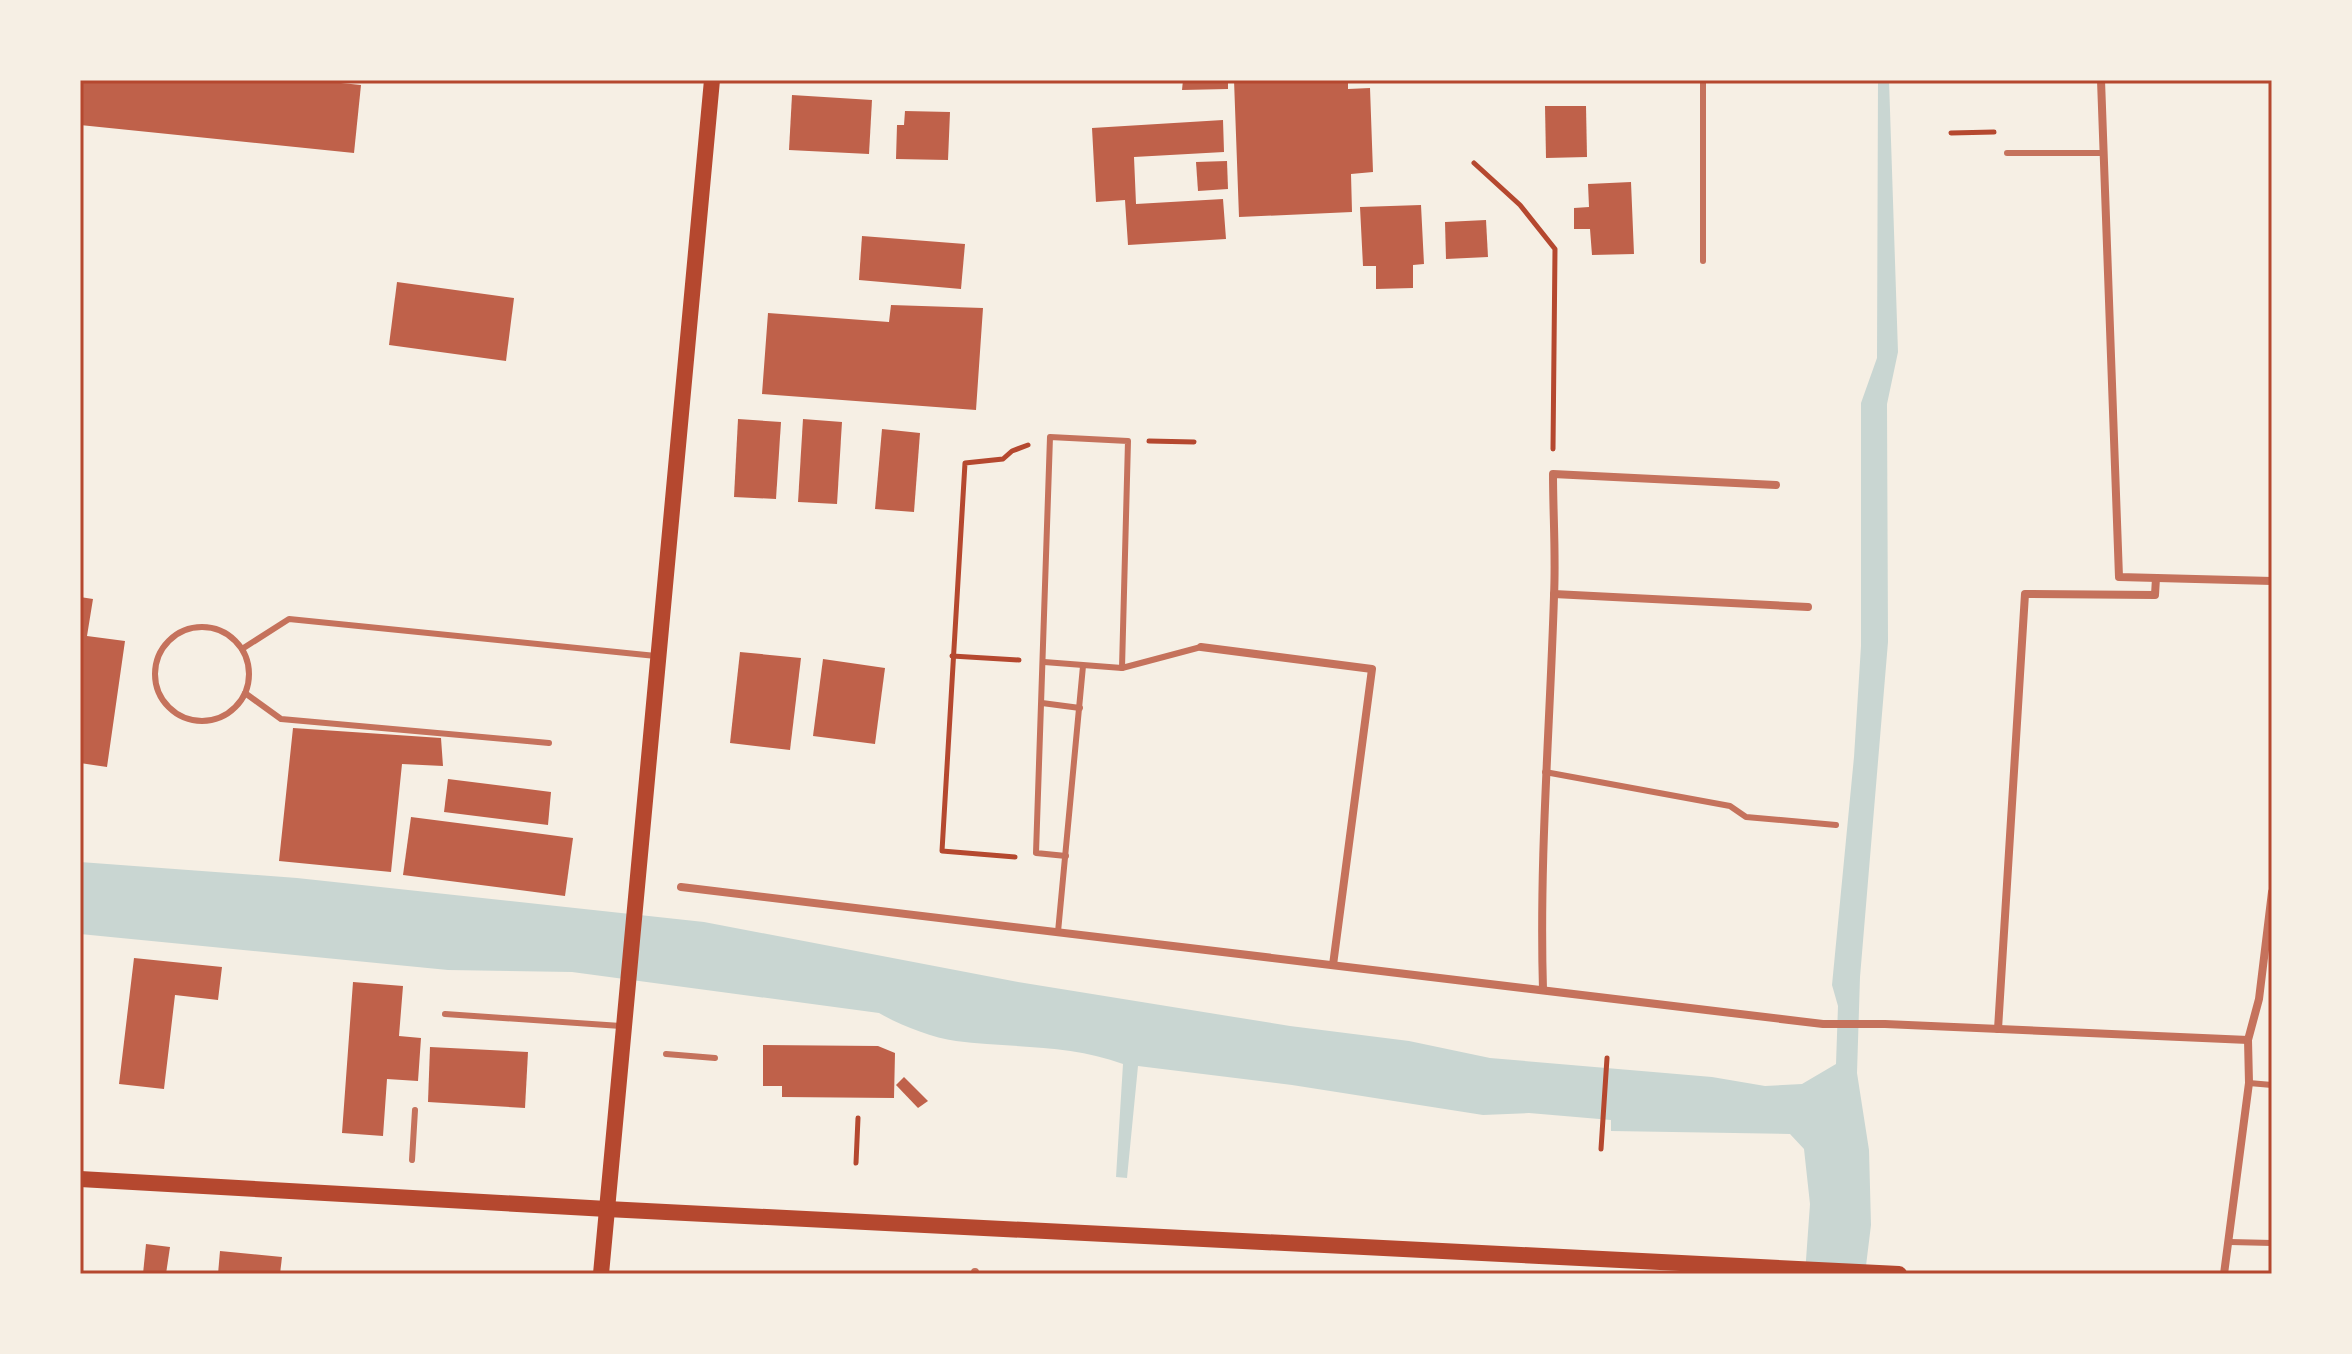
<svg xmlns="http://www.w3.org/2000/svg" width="2352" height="1354" viewBox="0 0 2352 1354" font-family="Karla,sans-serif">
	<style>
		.water { fill: #c9d6d2 }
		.building { fill: #bf614a }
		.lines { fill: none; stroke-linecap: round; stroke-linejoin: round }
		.path { stroke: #b5482f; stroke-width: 5 }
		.service { stroke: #c5725c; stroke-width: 6 }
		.minor { stroke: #c5725c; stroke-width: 8 }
		.secondary { stroke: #b5482f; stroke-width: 16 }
		.neatline { fill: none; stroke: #b5482f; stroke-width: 3 }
	</style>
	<rect width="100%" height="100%" fill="#f6efe4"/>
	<path class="water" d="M1878 80H1889L1898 352 1887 404 1888 642 1860 977 1857 1073 1869 1150 1871 1225 1865 1274H1805L1810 1204 1804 1149 1790 1134 1611 1131V1120L1529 1113 1483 1115 1292 1085 1138 1066 1127 1178 1116 1177 1123 1064C1070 1044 1011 1048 956 1041 932 1038 900 1025 879 1013L572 972 448 970 80 934V862L297 878 704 922 1018 982 1290 1026 1409 1041 1490 1058 1712 1077 1765 1086 1802 1084 1836 1064 1838 1006 1832 985 1854 757 1861 646V403L1877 358Z"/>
	<g class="building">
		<path d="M80 80H311L361 85 354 153 80 125Z"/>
		<path d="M1183 80H1228V89L1182 90Z"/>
		<path d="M1234 80H1348V89L1370 88 1373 172 1351 174 1352 212 1239 217Z"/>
		<path d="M792 95 872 100 869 154 789 150Z"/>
		<path d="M1545 106H1586L1587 157 1546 158Z"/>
		<path d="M905 111 950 112 948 160 896 159 897 125H904Z"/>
		<path d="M1223 120 1224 152 1134 157 1136 204 1223 199 1226 239 1128 245 1125 200 1096 202 1092 128Z"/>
		<path d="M1227 161 1228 189 1198 191 1196 162Z"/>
		<path d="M1631 182 1634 254 1592 255 1590 229H1574V208L1589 207 1588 184Z"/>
		<path d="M1421 205 1424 264 1413 265V288L1376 289V266H1363L1360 207Z"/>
		<path d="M1486 220 1488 257 1446 259 1445 222Z"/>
		<path d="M862 236 965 244 961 289 859 280Z"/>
		<path d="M397 282 514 298 506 361 389 345Z"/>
		<path d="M891 305 983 308 976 410 762 394 768 313 889 322Z"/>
		<path d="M738 419 781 422 776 499 734 497Z"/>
		<path d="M803 419 842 422 837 504 798 502Z"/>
		<path d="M882 429 920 433 914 512 875 509Z"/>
		<path d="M80 597 93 599 87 636 125 641 107 767 80 763Z"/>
		<path d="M740 652 801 658 790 750 730 743Z"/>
		<path d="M823 659 885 668 875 744 813 736Z"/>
		<path d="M293 728 441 738 443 766 402 764 391 872 279 861Z"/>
		<path d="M448 779 551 792 548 825 444 812Z"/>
		<path d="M411 817 573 838 565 896 403 875Z"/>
		<path d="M134 958 222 967 218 1000 175 995 164 1089 119 1084Z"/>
		<path d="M353 982 403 986 399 1036 421 1038 418 1081 387 1079 383 1136 342 1133Z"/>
		<path d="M763 1045 878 1046 895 1053 894 1098 782 1097V1086H763Z"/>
		<path d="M430 1047 528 1052 525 1108 428 1102Z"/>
		<path d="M904 1077 928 1101 918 1108 896 1085Z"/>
		<path d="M146 1244 170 1247 166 1274H143Z"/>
		<path d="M220 1251 282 1257 280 1274H218Z"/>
	</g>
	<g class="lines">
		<g class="path">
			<path d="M1951 133 1994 132"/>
			<path d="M1474 163 1520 205 1555 249 1553 449"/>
			<path d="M1149 441 1194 442"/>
			<path d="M952 656 1019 660"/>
			<path d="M1015 857 942 851 965 463 1003 459 1012 451 1028 445"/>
			<path d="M1601 1149 1607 1058"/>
			<path d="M856 1163 858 1118"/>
		</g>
		<g class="service">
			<path d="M1703 80V261"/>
			<path d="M2007 153H2104"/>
			<circle cx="202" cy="674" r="47"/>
			<path d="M242 649 289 619 656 656"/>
			<path d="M1044 662 1122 668 1201 647"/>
			<path d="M245 693 281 719 549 743"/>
			<path d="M1042 703 1080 708"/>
			<path d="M1545 772 1730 806 1746 817 1836 825"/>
			<path d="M1066 856 1036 853 1050 437 1128 441 1122 668"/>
			<path d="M1058 932 1083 666"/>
			<path d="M445 1014 621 1026"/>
			<path d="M666 1054 715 1058"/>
			<path d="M2249 1083 2272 1085"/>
			<path d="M412 1160 415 1110"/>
			<path d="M2230 1242 2272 1243"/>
		</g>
		<g class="minor">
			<path d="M2101 80 2119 577 2272 581"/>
			<path d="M1554 594 1808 607"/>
			<path d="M1201 647 1372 669 1333 965"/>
			<path d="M681 887 1823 1024H1885L2248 1040"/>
			<path d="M1543 990C1539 858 1550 727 1554 596 1556 555 1553 515 1553 474L1776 485"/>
			<path d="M1998 1029 2025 594 2155 595 2156 578"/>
			<path d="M975 1274V1272"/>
			<path d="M2224 1274 2249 1083 2248 1040 2259 999 2272 892"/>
		</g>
		<g class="secondary">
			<path d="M80 1179 607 1209 1899 1274"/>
			<path d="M601 1274 712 80"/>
		</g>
	</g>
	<rect width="2352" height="1354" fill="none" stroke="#f6efe4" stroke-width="164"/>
	<rect x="82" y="82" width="2188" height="1190" class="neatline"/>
</svg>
